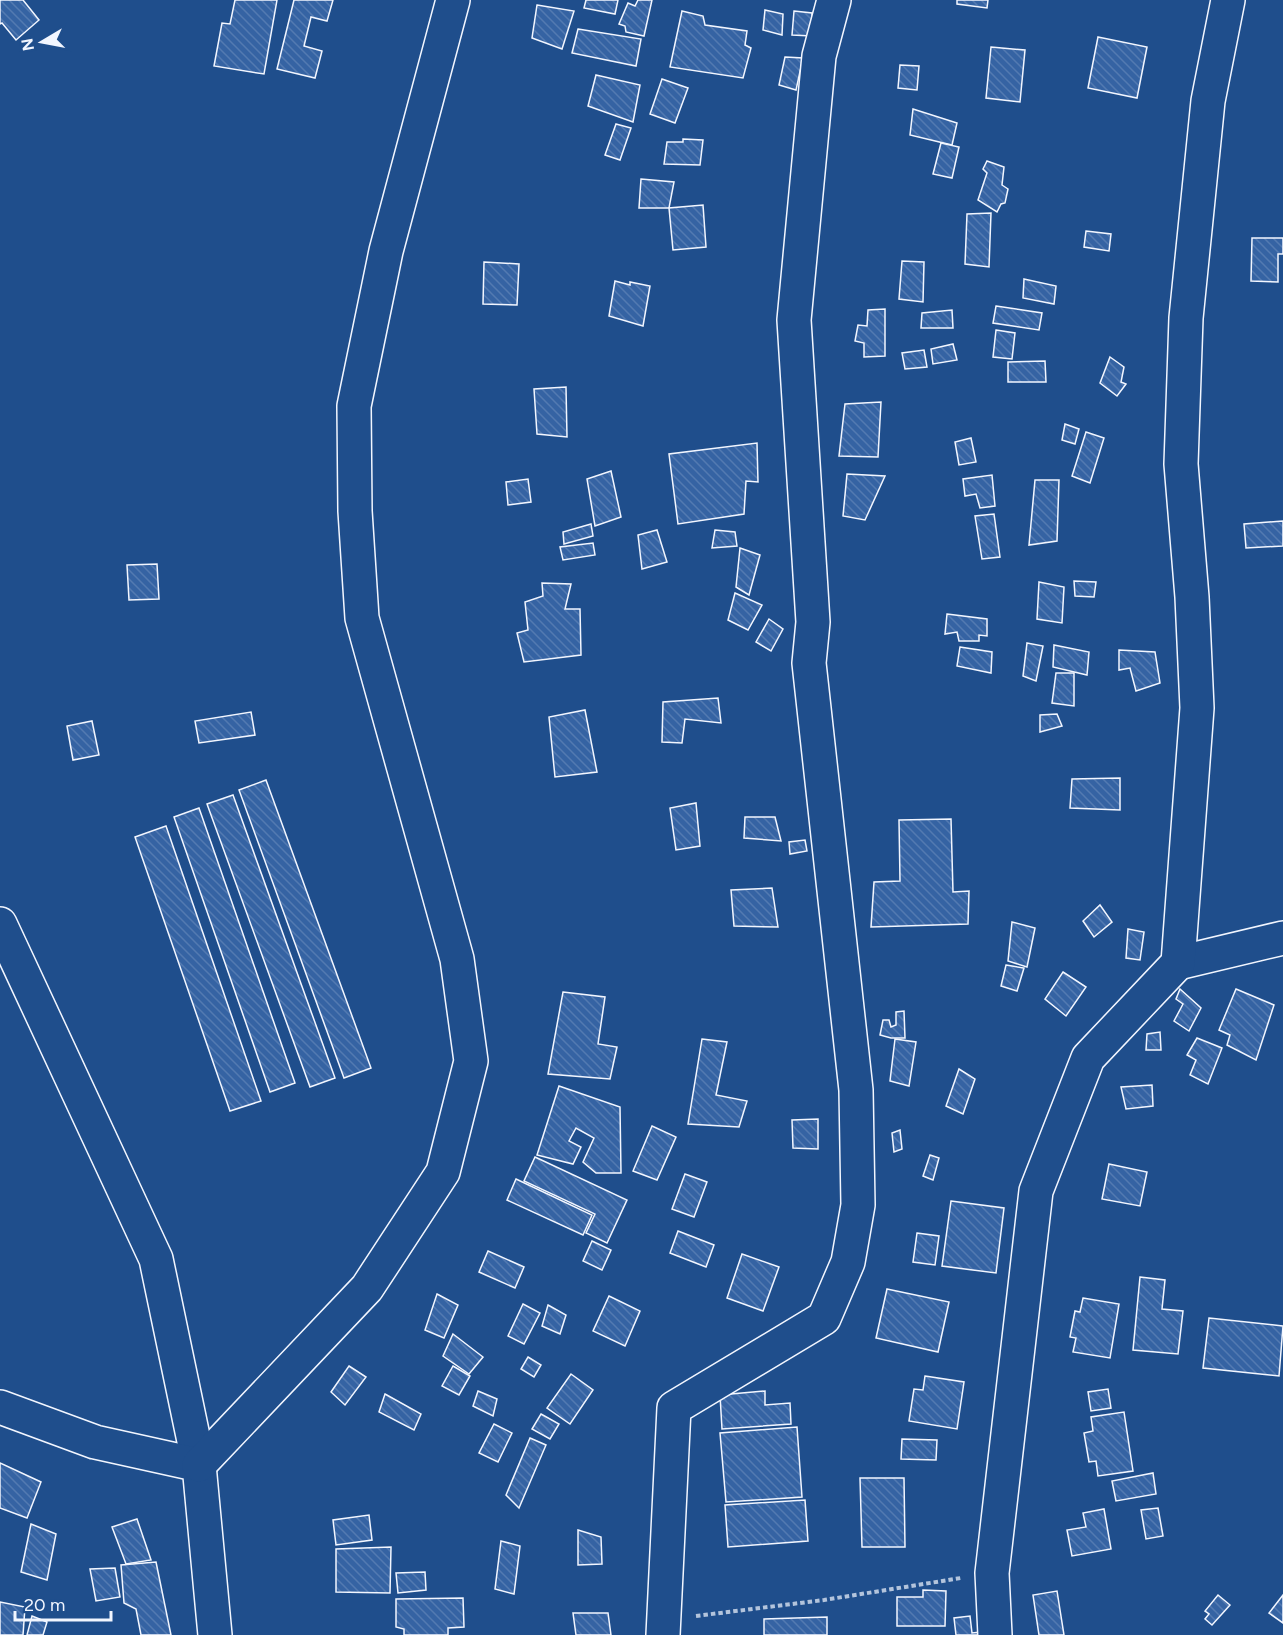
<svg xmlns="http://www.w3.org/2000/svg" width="1283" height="1635" viewBox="0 0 1283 1635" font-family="Figtree,sans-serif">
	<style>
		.building { fill: url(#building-back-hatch); stroke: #f2f6ff; stroke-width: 1.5 }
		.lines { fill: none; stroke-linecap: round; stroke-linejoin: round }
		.minor-casing { stroke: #f2f6ff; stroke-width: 36 }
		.path { stroke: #b3c4dc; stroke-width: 4; stroke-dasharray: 4.5 3; stroke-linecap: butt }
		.minor { stroke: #1f4e8c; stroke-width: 33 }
	</style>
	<defs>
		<pattern id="building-back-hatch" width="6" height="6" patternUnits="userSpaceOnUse" patternTransform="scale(1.5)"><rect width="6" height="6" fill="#3563a3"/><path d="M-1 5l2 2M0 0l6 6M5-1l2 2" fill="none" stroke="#537ab1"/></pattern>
	</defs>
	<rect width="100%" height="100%" fill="#1f4e8c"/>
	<g class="building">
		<path d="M0 0H23L39 20 16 40 2 23 0 24Z"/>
		<path d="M235 0H277L264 74 214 66 222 23 230 24Z"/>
		<path d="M294 0H333L327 21 311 17 304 46 322 51 315 78 277 69Z"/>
		<path d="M586 0H618L615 14 584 8Z"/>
		<path d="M638 0H652L644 36 626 32 625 26 619 24 628 3 635 6Z"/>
		<path d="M957 0H988L987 8 957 4Z"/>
		<path d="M537 5 574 11 562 49 532 38Z"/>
		<path d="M765 10 783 14 782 35 763 30Z"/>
		<path d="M682 11 703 16 705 25 747 31 745 45 751 48 743 78 670 67Z"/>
		<path d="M794 11 812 13V36L792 35Z"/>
		<path d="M578 29 641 39 636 66 572 53Z"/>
		<path d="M1098 37 1147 47 1137 98 1088 88Z"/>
		<path d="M991 47 1025 50 1020 102 986 98Z"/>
		<path d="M785 57 803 58 796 90 779 85Z"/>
		<path d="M900 65 919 66 917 90 898 88Z"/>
		<path d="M596 75 640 85 633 122 588 106Z"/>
		<path d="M662 79 688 88 675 123 650 114Z"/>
		<path d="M913 109 957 123 952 145 910 135Z"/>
		<path d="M616 124 631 128 620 160 605 155Z"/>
		<path d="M683 139 703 140 700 165 664 164 667 142H683Z"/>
		<path d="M941 143 959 147 952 178 933 174Z"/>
		<path d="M987 161 1004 167 1002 185 1008 189 1005 203 1001 204 997 212 978 200 987 173 983 169Z"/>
		<path d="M641 179 674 182 669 208H639Z"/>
		<path d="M703 205 706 247 673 250 669 208Z"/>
		<path d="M991 213 989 267 965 264 967 214Z"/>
		<path d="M1086 231 1111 234 1109 251 1084 247Z"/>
		<path d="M1252 238H1283V254H1278V282L1251 281Z"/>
		<path d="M902 261 924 262 923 302 899 299Z"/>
		<path d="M484 262 519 264 517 305 483 304Z"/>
		<path d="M1024 279 1056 286 1054 304 1023 298Z"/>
		<path d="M615 281 630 285V282L650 286 643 326 609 316Z"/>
		<path d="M996 306 1042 313 1039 330 993 323Z"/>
		<path d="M885 309V356L864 357V343L855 341 858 325 867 326 868 310Z"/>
		<path d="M952 310 953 328H921L922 313Z"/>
		<path d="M996 330 1015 333 1012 359 993 357Z"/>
		<path d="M953 344 957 360 933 364 931 349Z"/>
		<path d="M924 350 927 367 905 369 902 353Z"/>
		<path d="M1110 357 1124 367 1121 382 1126 384 1117 396 1100 383Z"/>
		<path d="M1045 361 1046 382H1008V362Z"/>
		<path d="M566 387 567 437 537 434 534 389Z"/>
		<path d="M881 402 878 457 839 456 845 404Z"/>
		<path d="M1065 424 1079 429 1075 444 1062 440Z"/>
		<path d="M1086 432 1104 438 1090 483 1072 476Z"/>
		<path d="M971 438 976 462 959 465 955 442Z"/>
		<path d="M757 443 758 482 746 481 744 514 678 524 669 454Z"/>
		<path d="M611 471 621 517 595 526 587 479Z"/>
		<path d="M847 474 885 476 865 520 843 516Z"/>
		<path d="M992 475 995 506 980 508 976 494 965 496 963 479Z"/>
		<path d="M528 479 531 502 508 505 506 482Z"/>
		<path d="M1035 480H1059L1057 541 1029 545Z"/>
		<path d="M994 514 1000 557 982 559 975 516Z"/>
		<path d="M1283 521V546L1246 548 1244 524Z"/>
		<path d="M591 524 593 536 564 544 563 532Z"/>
		<path d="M657 530 667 562 642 569 638 535Z"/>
		<path d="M715 530 735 532 737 546 712 548Z"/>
		<path d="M593 543 595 555 563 560 560 547Z"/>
		<path d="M740 548 760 555 749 595 736 587Z"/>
		<path d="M157 564 159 599 129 600 127 565Z"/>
		<path d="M1074 581 1096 582 1094 597 1075 596Z"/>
		<path d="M1039 582 1064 587 1062 623 1037 619Z"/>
		<path d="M542 583 571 584 565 609H580L581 655 524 662 517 633 528 630 525 602 543 596Z"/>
		<path d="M735 593 762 605 748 630 728 620Z"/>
		<path d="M947 614 987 619V636L979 635V641H959L957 632 945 634Z"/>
		<path d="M769 619 783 629 771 651 756 642Z"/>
		<path d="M1027 643 1043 646 1036 681 1023 676Z"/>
		<path d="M1054 645 1089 652 1087 675 1053 667Z"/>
		<path d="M960 647 992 652 991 673 957 666Z"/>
		<path d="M1119 650 1155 652 1160 683 1136 691 1130 668 1119 670Z"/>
		<path d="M1056 673H1074V706L1052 703Z"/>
		<path d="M718 698 721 723 685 719 682 743 662 742 663 702Z"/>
		<path d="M585 710 597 772 555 777 549 717Z"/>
		<path d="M251 712 255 735 199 743 195 721Z"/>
		<path d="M1057 714 1062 726 1040 732V715Z"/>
		<path d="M92 721 99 755 73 760 67 726Z"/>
		<path d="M1120 778V810L1070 808 1072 779Z"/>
		<path d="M266 780 371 1068 344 1078 239 790Z"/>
		<path d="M233 795 335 1078 310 1087 207 804Z"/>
		<path d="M696 803 700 846 676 850 670 808Z"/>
		<path d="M199 808 295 1083 270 1092 174 817Z"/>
		<path d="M745 817H775L781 841 744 838Z"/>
		<path d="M951 819 953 892 969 891 968 924 871 927 874 882 900 881 899 820Z"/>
		<path d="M166 826 261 1101 230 1111 135 837Z"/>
		<path d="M805 840 807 851 790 854 789 842Z"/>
		<path d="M772 888 778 927 734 926 731 890Z"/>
		<path d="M1100 905 1112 922 1094 937 1083 921Z"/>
		<path d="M1012 922 1035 928 1027 967 1008 961Z"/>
		<path d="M1128 929 1144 932 1140 960 1126 958Z"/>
		<path d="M1006 965 1024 968 1017 991 1001 986Z"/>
		<path d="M1063 972 1086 987 1066 1016 1045 999Z"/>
		<path d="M1180 989 1201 1008 1189 1031 1174 1021 1183 1004 1176 999Z"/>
		<path d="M1236 989 1274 1005 1256 1060 1227 1045 1230 1035 1219 1030Z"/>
		<path d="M563 992 605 997 598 1044 617 1047 610 1079 548 1074Z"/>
		<path d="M904 1011 905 1038H891L880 1035 883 1020H889L891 1027 896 1025V1012Z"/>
		<path d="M1160 1032 1161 1050H1146L1147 1034Z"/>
		<path d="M1197 1038 1222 1048 1208 1084 1190 1075 1196 1060 1187 1055Z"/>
		<path d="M702 1039 727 1042 716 1095 747 1101 739 1127 688 1124Z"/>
		<path d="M895 1039 916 1042 909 1086 890 1081Z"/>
		<path d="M959 1069 975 1079 963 1114 946 1106Z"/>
		<path d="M1152 1085 1153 1106 1126 1109 1121 1087Z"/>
		<path d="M559 1086 620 1107 621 1173H596L583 1162 594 1138 576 1128 569 1141 581 1147 573 1164 537 1155Z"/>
		<path d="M818 1119V1149L793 1148 792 1120Z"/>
		<path d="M652 1126 676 1137 657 1180 633 1171Z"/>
		<path d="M900 1130 902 1149 894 1152 892 1133Z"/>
		<path d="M930 1155 939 1158 933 1180 923 1176Z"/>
		<path d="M535 1157 627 1200 607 1243 586 1233 595 1214 524 1181Z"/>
		<path d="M1109 1164 1147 1172 1140 1206 1102 1199Z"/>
		<path d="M685 1174 707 1182 694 1217 672 1209Z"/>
		<path d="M516 1179 592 1215 583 1235 507 1200Z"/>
		<path d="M951 1201 1004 1208 996 1273 942 1266Z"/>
		<path d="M678 1231 714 1245 706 1267 670 1253Z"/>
		<path d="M917 1233 939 1236 935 1265 913 1262Z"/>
		<path d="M592 1241 611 1250 602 1270 583 1261Z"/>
		<path d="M488 1251 524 1267 515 1288 479 1272Z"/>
		<path d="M742 1254 779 1267 763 1311 727 1298Z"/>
		<path d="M1140 1277 1165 1280 1162 1309 1183 1311 1178 1354 1133 1350Z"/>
		<path d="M887 1289 949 1302 938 1352 876 1338Z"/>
		<path d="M437 1294 458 1305 444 1338 425 1330Z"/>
		<path d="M609 1296 640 1311 625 1346 593 1331Z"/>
		<path d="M1083 1298 1119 1304 1110 1358 1073 1352 1076 1338 1070 1337 1075 1311 1080 1312Z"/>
		<path d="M523 1304 540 1313 524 1344 508 1336Z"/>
		<path d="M548 1305 566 1315 560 1334 542 1326Z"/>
		<path d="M1209 1318 1283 1326 1279 1376 1203 1368Z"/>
		<path d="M453 1334 483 1357 469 1374 443 1356Z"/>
		<path d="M528 1357 541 1365 534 1377 521 1369Z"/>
		<path d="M349 1366 366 1377 345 1405 331 1392Z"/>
		<path d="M453 1366 470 1376 459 1395 442 1386Z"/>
		<path d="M571 1374 593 1390 570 1424 547 1408Z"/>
		<path d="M925 1376 964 1382 957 1429 909 1421 914 1389 923 1390Z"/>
		<path d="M1108 1389 1111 1408 1091 1411 1088 1392Z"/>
		<path d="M478 1391 497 1399 493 1416 473 1406Z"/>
		<path d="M765 1391V1405L790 1403 791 1424 722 1429 720 1395Z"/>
		<path d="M385 1394 421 1414 414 1430 379 1412Z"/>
		<path d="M1124 1412 1133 1471 1098 1476 1096 1461 1089 1462 1084 1433 1093 1431 1091 1417Z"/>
		<path d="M541 1414 559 1424 550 1439 532 1429Z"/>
		<path d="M494 1424 512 1433 498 1462 479 1453Z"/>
		<path d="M797 1427 802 1497 726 1502 720 1433Z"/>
		<path d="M530 1438 546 1445 519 1508 506 1495Z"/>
		<path d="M902 1439 937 1440 936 1460 901 1459Z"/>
		<path d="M0 1463 41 1482 27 1518 0 1508Z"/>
		<path d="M1153 1473 1156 1494 1116 1501 1112 1481Z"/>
		<path d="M860 1478H904L905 1547H862Z"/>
		<path d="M805 1500 808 1541 728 1547 725 1505Z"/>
		<path d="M1158 1508 1163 1536 1146 1539 1141 1510Z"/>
		<path d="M1104 1509 1111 1549 1072 1556 1067 1530 1086 1527 1083 1513Z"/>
		<path d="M369 1515 372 1540 336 1545 333 1520Z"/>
		<path d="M137 1519 151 1560 126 1564 112 1527Z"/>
		<path d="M31 1524 56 1534 47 1580 21 1572Z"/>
		<path d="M578 1530 601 1537 602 1564 578 1565Z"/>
		<path d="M501 1541 520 1546 514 1594 495 1589Z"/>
		<path d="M391 1547 390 1593 336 1592V1549Z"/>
		<path d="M156 1562 171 1635H141L136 1609 124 1603 121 1565Z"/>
		<path d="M115 1568 120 1597 96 1601 90 1569Z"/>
		<path d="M425 1572 426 1590 398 1593 396 1573Z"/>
		<path d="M923 1590 946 1591 945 1626H897V1597H923Z"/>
		<path d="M1057 1591 1064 1635H1039L1033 1595Z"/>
		<path d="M1218 1595 1230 1605 1212 1625 1205 1619 1209 1614 1205 1611Z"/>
		<path d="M1283 1595V1623L1269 1613Z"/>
		<path d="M463 1598 464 1627 448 1628V1635H404V1629L396 1627V1599Z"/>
		<path d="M0 1602 25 1607 23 1635H0Z"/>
		<path d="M573 1613H608L611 1635H576Z"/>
		<path d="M32 1616 47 1622 43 1635H27Z"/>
		<path d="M970 1616 972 1633 980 1632V1635H956L954 1618Z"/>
		<path d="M827 1617V1635H764V1619Z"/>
	</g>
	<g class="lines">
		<defs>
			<g id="minor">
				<path d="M0 924 156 1259 199 1465"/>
				<path d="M1178 963 1283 938"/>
				<path d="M0 1407 95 1442 199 1465 215 1635"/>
				<path d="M199 1465 367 1288 443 1172 471 1061 457 959 362 618 355 511 354 406 386 251 453 0"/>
				<path d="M663 1635 674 1408 824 1318 848 1262 858 1205 856 1090 809 663 813 622 794 320 819 56 834 0"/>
				<path d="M995 1635 992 1573 1036 1191 1088 1058 1178 963 1197 708 1192 597 1181 464 1186 318 1208 101 1228 0"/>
			</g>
		</defs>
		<use href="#minor" class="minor-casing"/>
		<path class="path" d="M696 1616 824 1600 961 1578"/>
		<use href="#minor" class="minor"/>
	</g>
	<g transform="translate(42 42) rotate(260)" stroke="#1f4e8c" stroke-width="4.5" paint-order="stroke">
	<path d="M0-4.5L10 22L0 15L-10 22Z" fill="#f2f6ff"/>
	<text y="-9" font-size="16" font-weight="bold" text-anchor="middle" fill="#f2f6ff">N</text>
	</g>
	<path d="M15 1611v9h96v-9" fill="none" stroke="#f2f6ff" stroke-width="3"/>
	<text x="24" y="1611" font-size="18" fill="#f2f6ff" stroke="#1f4e8c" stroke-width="4.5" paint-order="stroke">20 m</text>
</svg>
